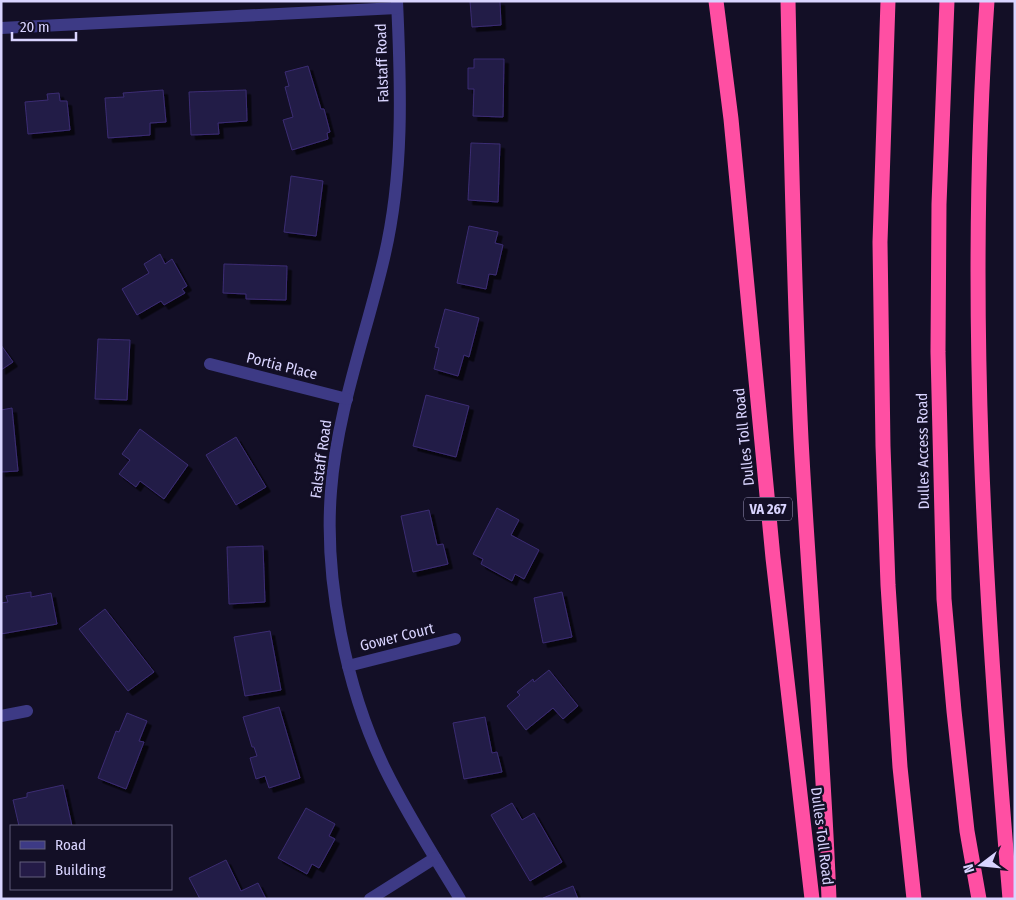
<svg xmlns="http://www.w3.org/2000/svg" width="1016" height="900" viewBox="0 0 1016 900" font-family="'Fira Sans Condensed',sans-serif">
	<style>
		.building { fill: #241b47; stroke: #3b2d73; filter: url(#shadow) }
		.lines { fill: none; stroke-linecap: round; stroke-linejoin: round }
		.minor { stroke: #3d3a85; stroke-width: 12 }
		.motorway { stroke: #ff4fa3; stroke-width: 15 }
		.labels { text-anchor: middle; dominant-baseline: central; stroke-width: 5; stroke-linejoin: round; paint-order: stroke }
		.shield { fill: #130f26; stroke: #9e99be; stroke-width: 1 }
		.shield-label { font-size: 14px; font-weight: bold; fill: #d9d4ff }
		.street-label { font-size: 15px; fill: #d9d4ff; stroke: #130f26 }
	</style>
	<defs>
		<filter id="shadow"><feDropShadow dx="4.5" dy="4.5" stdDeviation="0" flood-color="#0009"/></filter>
	</defs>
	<rect width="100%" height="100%" fill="#130f26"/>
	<g class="building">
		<path d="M470 1H500L501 25 472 27Z"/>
		<path d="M474 59H504L503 117 473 116 474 89H468V68H474Z"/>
		<path d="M308 66 321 109H324L330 132 327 133 328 139 292 150 283 120 293 117 285 87 289 86 285 72Z"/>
		<path d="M163 90 166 122 150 123V135L108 138 105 98 124 97 123 93Z"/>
		<path d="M246 90 247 121 218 123 219 134 191 135 189 92Z"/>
		<path d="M59 93 60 101H67L70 130 28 134 25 102 48 100 47 94Z"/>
		<path d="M471 143 500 144 498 202 468 200Z"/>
		<path d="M291 176 323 181 316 236 284 232Z"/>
		<path d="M469 226 498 232 495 243 503 245 496 275 489 274 486 289 457 283Z"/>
		<path d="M160 254 165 264 172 259 187 286 182 289 185 293 164 305 161 301 137 315 122 289 149 273 144 264Z"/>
		<path d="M224 264 287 266 286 300 246 299V294L223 293Z"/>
		<path d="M445 309 479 318 469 357 464 355 458 376 434 369 439 348 435 347Z"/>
		<path d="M98 339 130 340 127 400 95 399Z"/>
		<path d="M1 345 13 362 1 370Z"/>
		<path d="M426 395 469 406 456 457 413 446Z"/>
		<path d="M12 408 18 471 1 472V410Z"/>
		<path d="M140 429 188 465 164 499 140 481 136 487 119 474 130 460 122 454Z"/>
		<path d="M236 437 266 487 236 505 206 455Z"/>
		<path d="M497 508 519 520 511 535 539 550 524 579 515 574 512 581 481 564 483 559 473 554Z"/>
		<path d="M429 510 437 545 443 544 448 564 413 572 401 516Z"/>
		<path d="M263 546 265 602 229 604 227 547Z"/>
		<path d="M31 592V597L51 593 57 624 1 634V603L8 602 6 596Z"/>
		<path d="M562 592 572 637 543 643 534 598Z"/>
		<path d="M105 609 154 672 128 691 79 629Z"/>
		<path d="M270 631 281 690 245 696 234 637Z"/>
		<path d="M549 670 578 706 563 719 553 708 526 730 507 706 520 695 517 692 533 679 534 682Z"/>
		<path d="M279 707 300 778 269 788 265 776 256 779 250 758 257 756 254 747H252L243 717Z"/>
		<path d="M127 713 147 721 139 741 144 742 126 789 98 778 116 731 119 732Z"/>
		<path d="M485 717 492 753 497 752 502 772 464 779 453 723Z"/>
		<path d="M63 785 72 826H19L13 800 27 797V793Z"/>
		<path d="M512 803 522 820 534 813 562 862 530 881 491 815Z"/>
		<path d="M306 808 335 824 329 836 335 839 319 868 312 864 307 874 278 858Z"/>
		<path d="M226 860 241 891 258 883 266 899H200L189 878Z"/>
		<path d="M573 886 578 899H543V898Z"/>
	</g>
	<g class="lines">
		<g class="minor">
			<path d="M397 1C401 87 404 174 384 258 366 335 337 411 331 491 324 579 346 689 385 769 407 814 434 856 460 899"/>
			<path d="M1 28 397 8"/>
			<path d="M210 364 347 399"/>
			<path d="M348 666 455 639"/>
			<path d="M1 716 27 711"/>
			<path d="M370 899 435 858"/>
		</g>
		<g class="motorway">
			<path d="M716 1 731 119 773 558 812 899"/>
			<path d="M788 1C791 147 794 293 801 439 809 592 823 745 829 899"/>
			<path d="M888 1 880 242 883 446 888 585 900 767 914 899"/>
			<path d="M947 1 939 204 938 352 944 599 954 711 967 831 979 899"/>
			<path d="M987 1C966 300 985 600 1010 899"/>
		</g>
	</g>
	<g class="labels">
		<rect class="shield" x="744" y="497.5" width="48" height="23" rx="4"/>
		<g class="shield-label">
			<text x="768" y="509">VA 267</text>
		</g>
		<g class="street-label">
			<text transform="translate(382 63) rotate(-92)">Falstaff Road</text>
			<text transform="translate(282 366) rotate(14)">Portia Place</text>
			<text transform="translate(744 437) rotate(-96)">Dulles Toll Road</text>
			<text transform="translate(923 451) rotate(-91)">Dulles Access Road</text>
			<text transform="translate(321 459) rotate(-82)">Falstaff Road</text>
			<text transform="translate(397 637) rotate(-14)">Gower Court</text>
			<text transform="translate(822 836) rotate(83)">Dulles Toll Road</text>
		</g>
	</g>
	<rect width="1016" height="900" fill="none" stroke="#d9d4ff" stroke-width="5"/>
	<rect x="10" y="825" width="162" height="65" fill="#130f26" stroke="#625e7d"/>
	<rect x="20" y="841" width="25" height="8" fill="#3d3a85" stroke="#625e7d"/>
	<text x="55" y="850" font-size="15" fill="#d9d4ff">Road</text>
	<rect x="20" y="862" width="25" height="15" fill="#241b47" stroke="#625e7d"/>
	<text x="55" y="875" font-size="15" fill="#d9d4ff">Building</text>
	<g transform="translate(981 865) rotate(254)" stroke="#130f26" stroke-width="4" paint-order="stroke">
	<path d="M0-4L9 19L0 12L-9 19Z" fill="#d9d4ff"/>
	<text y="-8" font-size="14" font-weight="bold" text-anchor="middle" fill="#d9d4ff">N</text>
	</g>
	<path d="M12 32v8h64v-8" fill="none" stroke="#d9d4ff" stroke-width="2.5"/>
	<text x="20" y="32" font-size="15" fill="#d9d4ff" stroke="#130f26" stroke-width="4" paint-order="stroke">20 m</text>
</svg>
